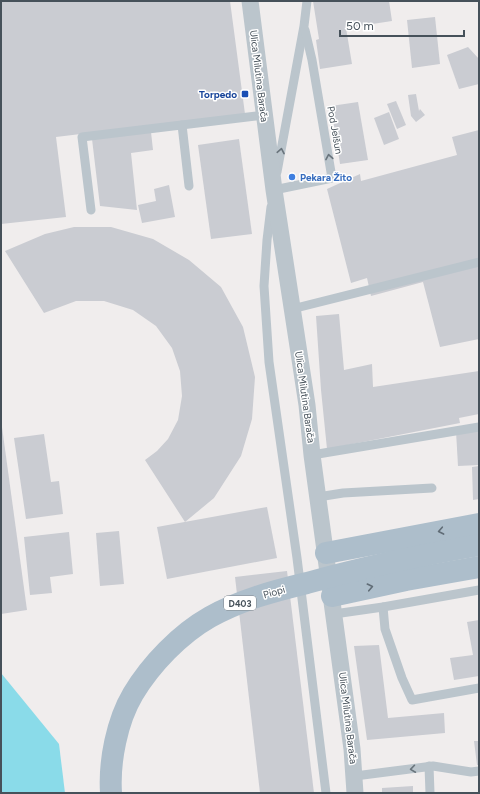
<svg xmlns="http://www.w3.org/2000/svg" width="480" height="794" viewBox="0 0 480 794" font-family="Figtree,sans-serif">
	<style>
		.water { fill: #8adbe9 }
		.building { fill: #caccd2 }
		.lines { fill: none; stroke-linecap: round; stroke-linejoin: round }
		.service { stroke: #bbc5cc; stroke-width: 9 }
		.minor { stroke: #bbc5cc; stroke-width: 17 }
		.primary { stroke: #adbecb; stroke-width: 22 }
		.primary-bridge { stroke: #adbecb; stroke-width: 22 }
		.oneway { stroke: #69747c }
		.oneway2 { stroke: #606c76 }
		.transit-dot { fill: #1a4fb4; stroke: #fff; stroke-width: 1.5 }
		.shop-dot { fill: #3f7fe0; stroke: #fff; stroke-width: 1.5 }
		.labels { text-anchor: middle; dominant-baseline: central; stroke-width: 3; stroke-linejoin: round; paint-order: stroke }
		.shield { fill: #fff; stroke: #7e858c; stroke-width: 1 }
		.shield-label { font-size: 9px; font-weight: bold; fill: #46515a }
		.street-label { font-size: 10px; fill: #46515a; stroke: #fff }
		.transit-label { font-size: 10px; font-weight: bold; fill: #164399; stroke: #fff; text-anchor: end }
		.shop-label { font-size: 10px; font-weight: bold; fill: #366cbe; stroke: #fff; text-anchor: start }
	</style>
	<rect width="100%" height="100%" fill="#f0eded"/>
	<path class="water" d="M1 673 59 744 65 793H1Z"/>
	<g class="building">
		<path d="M1 1H230L245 114 56 137 66 217 1 224Z"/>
		<path d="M313 1H389L392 21 346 28 352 64 320 69 316 40 319 39Z"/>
		<path d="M435 17 440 64 412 68 407 20Z"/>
		<path d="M468 47 479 59V84L459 89 447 55Z"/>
		<path d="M416 94 419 111 420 109 425 115 416 122 411 116 408 95Z"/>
		<path d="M396 101 406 125 397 129 387 104Z"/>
		<path d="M358 102 368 160 340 164 331 106Z"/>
		<path d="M389 112 399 139 384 145 374 118Z"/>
		<path d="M479 130V339L440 347 423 282 371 296 367 278 351 283 327 189 360 174 361 181 457 155 452 137Z"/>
		<path d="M151 132 153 150 131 153 137 210 100 206 92 139Z"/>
		<path d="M239 139 252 234 211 239 198 145Z"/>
		<path d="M169 185 175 217 142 223 138 205 156 201 154 189Z"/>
		<path d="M74 227H111L153 239 189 260 221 287 243 327 255 377 252 419 241 456 214 498 185 522 145 460 157 451 168 439 178 420 182 396 180 371 172 348 156 326 133 310 104 301H76L44 313 5 251 45 234Z"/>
		<path d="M339 314 344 370 372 364 373 387 479 371V414L459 418 460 423 327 449 321 390 316 316Z"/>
		<path d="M1 427H2L27 610 1 614Z"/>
		<path d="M479 430V465L458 466 456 431Z"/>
		<path d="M44 434 51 482 59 481 63 514 26 519 14 438Z"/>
		<path d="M479 466V499L473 500 472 467Z"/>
		<path d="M267 507 277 558 167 579 157 527Z"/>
		<path d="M119 531 124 584 100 586 96 533Z"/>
		<path d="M69 532 73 574 50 577 52 593 30 595 24 537Z"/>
		<path d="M287 571 314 793H260L235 577Z"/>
		<path d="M479 620V676L454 680 450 658 473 655 467 622Z"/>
		<path d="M379 645 388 718 444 713 445 733 367 740 354 646Z"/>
		<path d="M474 741H479V765H477Z"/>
		<path d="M413 786V793H382V788Z"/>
	</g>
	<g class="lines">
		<g class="service">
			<path d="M182 125 189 186"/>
			<path d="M277 172 304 26 307 1"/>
			<path d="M274 190 332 178 312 60 305 30"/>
			<path d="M271 207 267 240 264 286 269 362 297 558 326 793"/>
			<path d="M91 210 82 137 264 115"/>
			<path d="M292 309 479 262"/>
			<path d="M312 455 479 427"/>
			<path d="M318 497 343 493 432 488"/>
			<path d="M383 607 385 629 402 678 412 700 479 688"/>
			<path d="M334 614 383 607 479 590"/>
			<path d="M429 766 430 793"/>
			<path d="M355 776 433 766 471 772 479 771"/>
		</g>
		<path class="minor" d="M250 1 274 190 307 405 312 455 352 749 355 793"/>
		<g class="primary">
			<path d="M326 553 479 524"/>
			<path d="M332 596 406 580 479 567"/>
		</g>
		<path class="primary-bridge" d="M111 793C109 761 117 721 133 694 151 664 180 634 210 617 240 600 274 591 307 583 364 567 421 555 479 545"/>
	</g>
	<defs><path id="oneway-chevron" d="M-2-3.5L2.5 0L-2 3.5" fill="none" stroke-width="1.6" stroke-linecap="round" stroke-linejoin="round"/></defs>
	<g class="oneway">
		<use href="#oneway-chevron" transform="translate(281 151) rotate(-79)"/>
		<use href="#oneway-chevron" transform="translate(329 157) rotate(-100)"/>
		<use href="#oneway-chevron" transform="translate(413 769) rotate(172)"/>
	</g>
	<g class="oneway2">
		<use href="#oneway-chevron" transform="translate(441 531) rotate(169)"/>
		<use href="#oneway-chevron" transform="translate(370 587) rotate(-12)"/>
	</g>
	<rect class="transit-dot" x="241" y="90" width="8" height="8" rx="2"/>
	<circle class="shop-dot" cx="292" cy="177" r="4"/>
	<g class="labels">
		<rect class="shield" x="224" y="596" width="32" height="14" rx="3"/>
		<g class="shield-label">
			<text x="240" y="603">D403</text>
		</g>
		<g class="street-label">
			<text transform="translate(259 76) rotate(83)">Ulica Milutina Barača</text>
			<text transform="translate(335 130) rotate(80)">Pod Jelšun</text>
			<text transform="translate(305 397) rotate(82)">Ulica Milutina Barača</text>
			<text transform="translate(274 592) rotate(-16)">Piopi</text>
			<text transform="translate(348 718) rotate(83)">Ulica Milutina Barača</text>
		</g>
		<g class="transit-label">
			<text x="237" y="94">Torpedo</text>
		</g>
		<g class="shop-label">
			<text x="300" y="177">Pekara Žito</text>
		</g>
	</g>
	<rect width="480" height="794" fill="none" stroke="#46515a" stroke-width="4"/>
	<path d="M340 30v6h124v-6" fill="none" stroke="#46515a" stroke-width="2"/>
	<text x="346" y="30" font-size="12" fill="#46515a" stroke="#ffffff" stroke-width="3" paint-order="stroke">50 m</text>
</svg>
